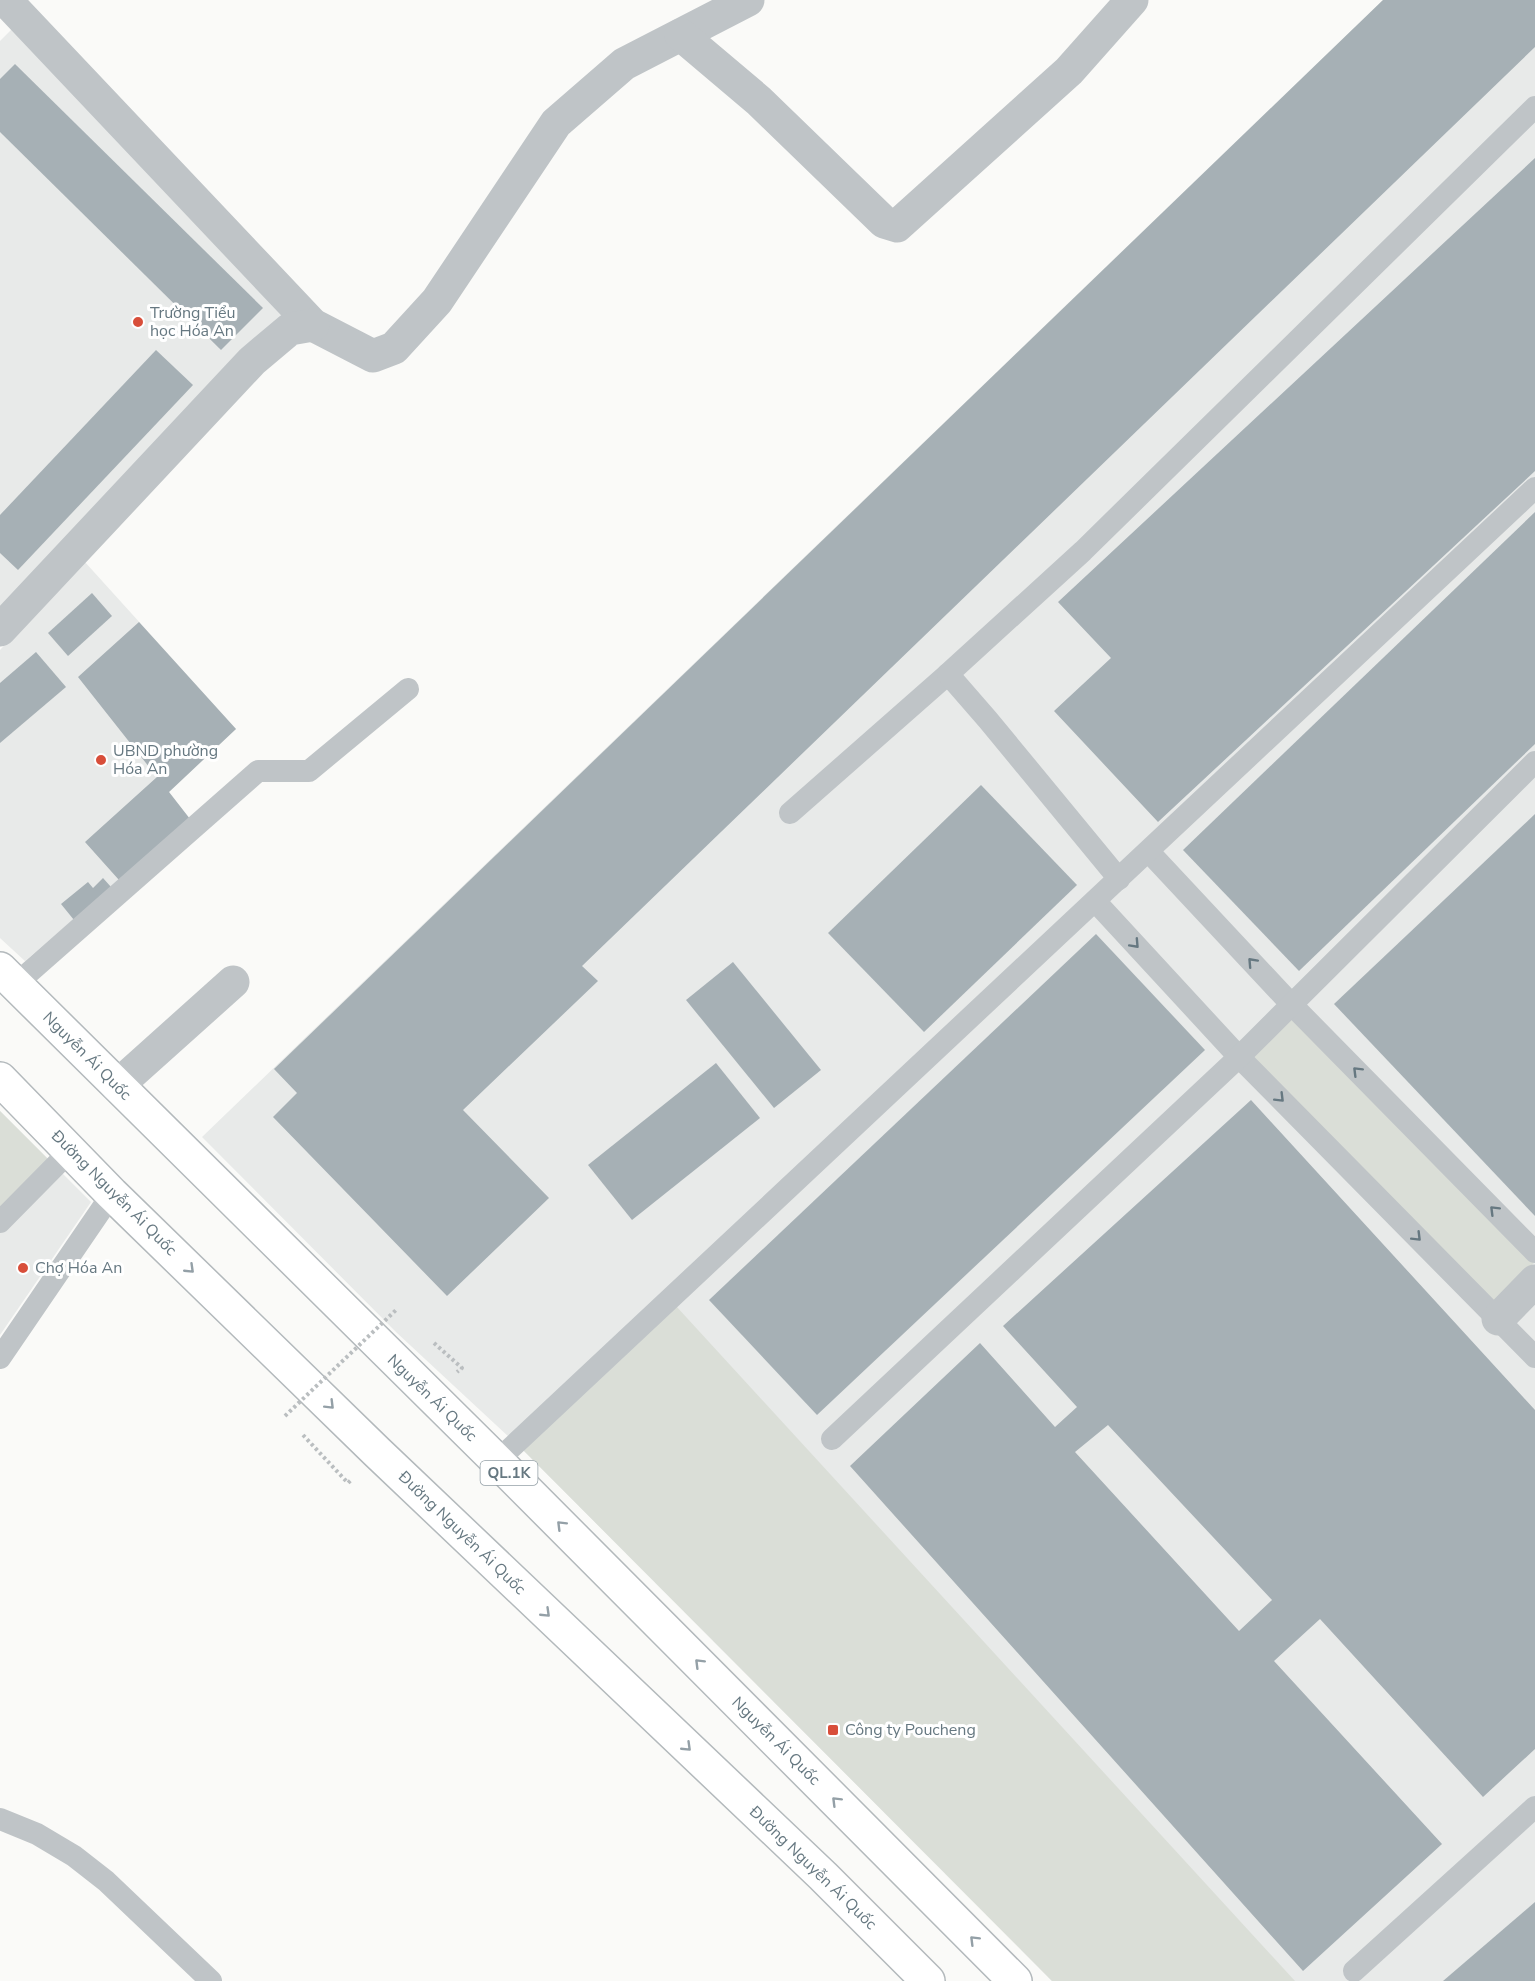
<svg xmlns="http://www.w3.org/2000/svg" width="1535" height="1981" viewBox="0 0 1535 1981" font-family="'Nunito Sans',sans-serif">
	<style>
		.built { fill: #e8eae9 }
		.green { fill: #daded7 }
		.building { fill: #a6b0b5; fill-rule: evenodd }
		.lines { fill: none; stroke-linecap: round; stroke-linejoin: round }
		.primary-casing { stroke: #b3b9bc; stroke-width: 36 }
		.path { stroke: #babec0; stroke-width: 4; stroke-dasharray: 3 3; stroke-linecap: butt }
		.lane { stroke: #bfc4c7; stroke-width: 22 }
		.street { stroke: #bfc4c7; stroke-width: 33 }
		.primary { stroke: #fff; stroke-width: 33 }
		.path-bridge { stroke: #babec0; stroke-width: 4; stroke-dasharray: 3 3; stroke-linecap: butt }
		.oneway { stroke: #667881 }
		.oneway2 { stroke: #94a0a7 }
		.poi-dot { fill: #d84e3a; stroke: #fff; stroke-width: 2 }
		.labels { text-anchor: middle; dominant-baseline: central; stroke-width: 6; stroke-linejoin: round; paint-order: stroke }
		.shield { fill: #fff; stroke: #94a0a7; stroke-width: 1.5 }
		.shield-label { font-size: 15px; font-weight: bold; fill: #667881 }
		.poi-label { font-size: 16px; fill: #667881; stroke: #fff; text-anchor: start }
		.street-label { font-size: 16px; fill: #667881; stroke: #fff }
	</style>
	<rect width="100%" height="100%" fill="#fafaf8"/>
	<g class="built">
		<path d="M1383 0H1535V1981H1052L523 1450 397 1333 202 1137Z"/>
		<path d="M13 28 285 315 0 613V41Z"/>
		<path d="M84 561 236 729 169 792 190 819 25 961 0 938V650Z"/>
		<path d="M0 1111 91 1202 0 1335Z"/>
	</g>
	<g class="green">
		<path d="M1291 1017 1534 1263 1494 1303 1250 1057Z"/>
		<path d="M0 1111 49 1160 0 1210Z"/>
		<path d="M676 1306 1295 1981H1052L523 1450Z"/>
	</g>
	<g class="building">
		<path d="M1383 0H1535V47L582 966 598 981 463 1110 549 1198 447 1296 273 1117 297 1093 274 1069Z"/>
		<path d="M15 64 263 308 221 350 0 132V79Z"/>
		<path d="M1535 158V471L1158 822 1054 711 1111 658 1058 602Z"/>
		<path d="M156 350 193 385 18 570 0 553V515Z"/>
		<path d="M1535 512V744L1299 971 1183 850Z"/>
		<path d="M92 593 112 616 68 656 48 633Z"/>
		<path d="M139 622 236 729 169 792 190 819 119 880 85 842 157 777 78 677Z"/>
		<path d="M36 652 66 687 0 743V683Z"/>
		<path d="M981 785 1077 885 924 1032 828 933Z"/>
		<path d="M1535 814V1216L1334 1004Z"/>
		<path d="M103 878 111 887 74 920 61 904 88 882 93 888Z"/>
		<path d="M1096 934 1205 1050 817 1415 709 1300Z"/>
		<path d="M733 962 821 1070 774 1108 686 1000Z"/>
		<path d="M716 1063 760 1118 632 1220 588 1165Z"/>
		<path d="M1251 1100 1535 1410V1749L1483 1797 1320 1619 1274 1661 1442 1844 1303 1971 850 1466 980 1343 1055 1427 1077 1407 1003 1326ZM1108 1425 1272 1600 1239 1631 1075 1452Z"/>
		<path d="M1535 1902V1981H1443Z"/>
	</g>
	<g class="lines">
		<defs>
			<g id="primary">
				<path d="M0 969 497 1461 1015 1981"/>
				<path d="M0 1079 112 1194 377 1452 823 1876 928 1981"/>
			</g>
		</defs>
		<use href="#primary" class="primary-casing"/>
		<g class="path">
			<path d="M434 1343 462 1368 457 1372"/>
			<path d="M303 1435 348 1483 352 1479"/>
		</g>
		<g class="lane">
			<path d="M790 813 948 674"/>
			<path d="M1149 852 1292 1005 1535 1252"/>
			<path d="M1119 879 988 720 948 674 1083 551 1535 107"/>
			<path d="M1095 901 1239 1057 1535 1357"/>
			<path d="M16 984 258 771H309L408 689"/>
			<path d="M0 1222 71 1150"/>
			<path d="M0 1358 112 1194"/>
			<path d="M832 1439 1239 1057 1535 762"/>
			<path d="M497 1461 1535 488"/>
			<path d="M0 1819 37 1834 74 1856 106 1881 211 1981"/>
			<path d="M1354 1971 1535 1807"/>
		</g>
		<g class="street">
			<path d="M13 8 313 325 373 356 394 348 437 301 556 123 624 64 748 0"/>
			<path d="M681 35 759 101 884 222 897 226 1069 71 1132 0"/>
			<path d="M0 630 252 361 290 329 313 325"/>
			<path d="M117 1086 233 982"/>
			<path d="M1498 1319 1535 1281"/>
		</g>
		<use href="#primary" class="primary"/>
		<path class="path-bridge" d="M285 1416 396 1310"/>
	</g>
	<defs><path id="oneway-chevron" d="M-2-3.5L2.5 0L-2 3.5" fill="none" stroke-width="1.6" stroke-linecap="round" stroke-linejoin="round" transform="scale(1.5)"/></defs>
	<g class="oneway">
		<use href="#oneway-chevron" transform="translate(1135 944) rotate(47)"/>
		<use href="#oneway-chevron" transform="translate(1252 962) rotate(-133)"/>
		<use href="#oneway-chevron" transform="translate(1357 1071) rotate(-135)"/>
		<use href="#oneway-chevron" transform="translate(1280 1098) rotate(45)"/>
		<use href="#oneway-chevron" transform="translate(1494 1210) rotate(-135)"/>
		<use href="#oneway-chevron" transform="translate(1417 1237) rotate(45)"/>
	</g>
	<g class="oneway2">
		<use href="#oneway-chevron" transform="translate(190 1269) rotate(44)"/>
		<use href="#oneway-chevron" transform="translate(330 1405) rotate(45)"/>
		<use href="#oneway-chevron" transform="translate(561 1525) rotate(-135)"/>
		<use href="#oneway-chevron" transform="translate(546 1613) rotate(44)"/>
		<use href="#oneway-chevron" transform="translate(699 1663) rotate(-135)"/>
		<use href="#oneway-chevron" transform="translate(687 1747) rotate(44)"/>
		<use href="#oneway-chevron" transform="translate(836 1801) rotate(-135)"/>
		<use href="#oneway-chevron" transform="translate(974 1940) rotate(-135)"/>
	</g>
	<g class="poi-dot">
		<circle cx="138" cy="322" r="6"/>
		<circle cx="101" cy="760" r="6"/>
		<circle cx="23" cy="1268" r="6"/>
		<rect x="827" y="1724" width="12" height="12" rx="3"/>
	</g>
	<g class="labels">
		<rect class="shield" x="480.5" y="1461" width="57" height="24" rx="4.5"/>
		<g class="shield-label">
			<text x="509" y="1473">QL.1K</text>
		</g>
		<g class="poi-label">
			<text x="150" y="313">Trường Tiểu<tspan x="150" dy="18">học Hóa An</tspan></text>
			<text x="113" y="751">UBND phường<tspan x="113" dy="18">Hóa An</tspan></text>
			<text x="35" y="1268">Chợ Hóa An</text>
			<text x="845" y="1730">Công ty Poucheng</text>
		</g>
		<g class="street-label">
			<text transform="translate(87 1056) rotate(45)">Nguyễn Ái Quốc</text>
			<text transform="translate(114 1193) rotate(45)">Đường Nguyễn Ái Quốc</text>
			<text transform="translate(432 1398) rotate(44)">Nguyễn Ái Quốc</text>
			<text transform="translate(462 1533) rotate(44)">Đường Nguyễn Ái Quốc</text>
			<text transform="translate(776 1741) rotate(45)">Nguyễn Ái Quốc</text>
			<text transform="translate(813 1868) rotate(44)">Đường Nguyễn Ái Quốc</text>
		</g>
	</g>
</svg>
